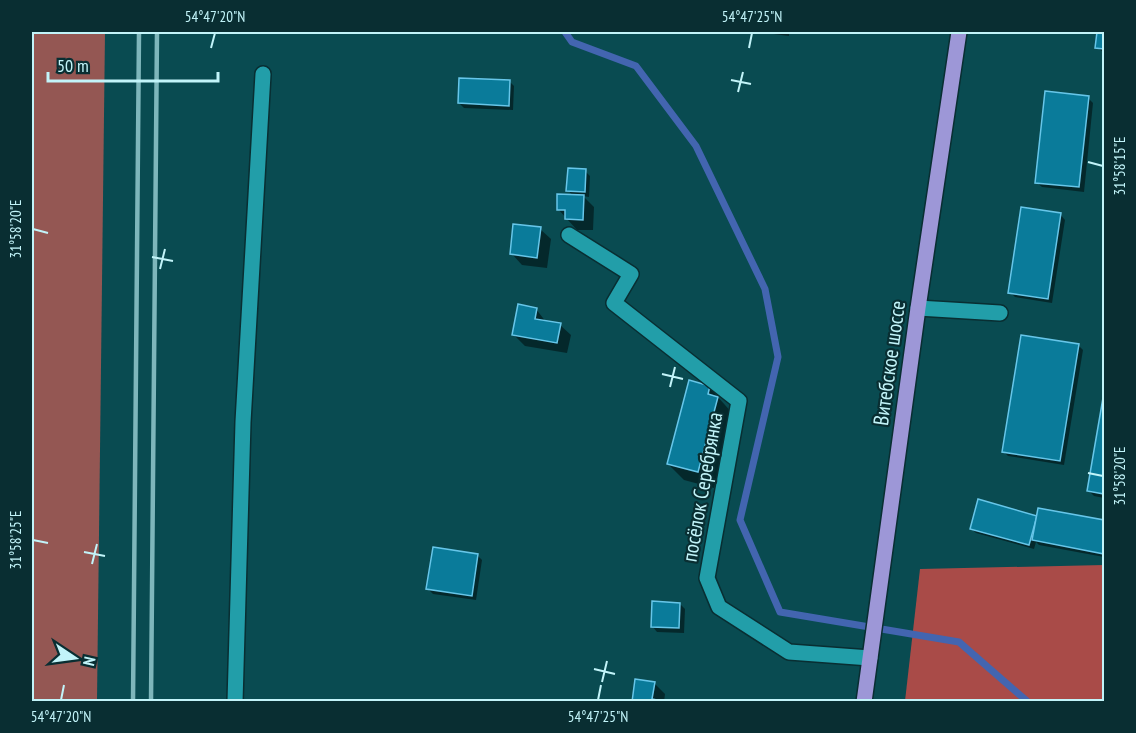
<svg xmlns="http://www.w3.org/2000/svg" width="1136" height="733" viewBox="0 0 1136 733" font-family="'PT Sans Narrow',sans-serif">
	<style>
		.green { fill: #945753 }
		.forest { fill: #a94b48 }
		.shadow { fill: #0007 }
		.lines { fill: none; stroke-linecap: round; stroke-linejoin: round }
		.stream { stroke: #4365b0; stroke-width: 7 }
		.building { fill: #0a7b9a; stroke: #67c6e9; stroke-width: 1.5 }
		.minor-casing { stroke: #092e32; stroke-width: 18 }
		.major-casing { stroke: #092e32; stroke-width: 18 }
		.minor { stroke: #229ea9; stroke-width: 15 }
		.major { stroke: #9d97d7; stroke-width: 15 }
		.rail { stroke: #7eb6bb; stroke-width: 4.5 }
		.ticks { fill: none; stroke: #c2f4f9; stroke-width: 2 }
		.labels { text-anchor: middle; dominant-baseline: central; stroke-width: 4.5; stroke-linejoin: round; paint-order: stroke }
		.street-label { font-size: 21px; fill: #c2f4f9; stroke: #092e32 }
		.neatline { fill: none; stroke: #c2f4f9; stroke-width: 2 }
		.ticks-label { font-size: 15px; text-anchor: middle; fill: #c2f4f9 }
	</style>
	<rect width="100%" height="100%" fill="#094b51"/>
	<path class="green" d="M32 32H105L97 701H32Z"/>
	<path class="forest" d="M1104 565V701H905L920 569Z"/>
	<g class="shadow">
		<path d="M759 32H789V36Z"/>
		<path d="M1099 32H1104V53L1097 47Z"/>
		<path d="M509 81 514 86 513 110 464 108 459 103Z"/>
		<path d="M1088 98 1093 103 1084 192 1042 187 1036 182Z"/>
		<path d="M585 171 590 176 589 197 583 196 594 207 593 230H577L558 209 573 196 568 190Z"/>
		<path d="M1060 214 1065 220 1052 303 1015 297 1010 292Z"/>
		<path d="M540 229 551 239 547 268 522 265 512 254Z"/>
		<path d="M536 309 546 322 560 325 571 335 567 353 525 346 514 335Z"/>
		<path d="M1078 345 1083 350 1064 465 1008 456 1003 451Z"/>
		<path d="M709 387 733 414 714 488 684 480 668 464Z"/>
		<path d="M1104 401V498L1094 496 1089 491Z"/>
		<path d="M1040 509 1104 522V557L1039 545 1036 542 1034 549 976 533 971 528 1038 518Z"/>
		<path d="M477 555 482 560 476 600 433 594 428 589Z"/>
		<path d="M680 604 685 609 684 633 657 632 652 626Z"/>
		<path d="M654 683 665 694 664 702H633Z"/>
	</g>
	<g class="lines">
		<path class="stream" d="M565 32 572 42 636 66 696 146 765 289 778 357 740 520 780 612 959 642 1028 702"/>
	</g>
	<g class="building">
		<path d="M1097 32H1104V49L1095 48Z"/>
		<path d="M459 78 510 80 509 106 458 103Z"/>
		<path d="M1045 91 1089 96 1079 187 1035 183Z"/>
		<path d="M568 168 586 169 585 192 566 191Z"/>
		<path d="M557 194 584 195 583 220 565 219V210H557Z"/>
		<path d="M1021 207 1061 213 1048 299 1008 293Z"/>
		<path d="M513 224 541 227 537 258 510 254Z"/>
		<path d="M518 304 537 308 535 319 561 323 557 343 512 335Z"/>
		<path d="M1021 335 1079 344 1060 461 1002 452Z"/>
		<path d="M689 380 710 386 708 394 718 397 698 472 667 464Z"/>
		<path d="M1104 392V494L1087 491Z"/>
		<path d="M978 499 1037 516 1029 545 970 529Z"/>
		<path d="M1038 508 1104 520V554L1032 540Z"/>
		<path d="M433 547 478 554 472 596 426 589Z"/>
		<path d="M652 601 680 603 679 628 651 627Z"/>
		<path d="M635 679 655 682 652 699 667 702H632Z"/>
	</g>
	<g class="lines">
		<defs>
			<g id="minor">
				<path d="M569 235 631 274 614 303 739 401 707 578 719 607 789 652 870 658"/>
				<path d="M918 308 1000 313"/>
				<path d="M235 702 243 422 263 74"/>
			</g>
			<path id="major" d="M864 702 918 308 959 32"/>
		</defs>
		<use href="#minor" class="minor-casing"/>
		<use href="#major" class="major-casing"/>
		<use href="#minor" class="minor"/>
		<use href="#major" class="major"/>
		<g class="rail">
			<path d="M133 702 139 32"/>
			<path d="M151 702 157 32"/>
		</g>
	</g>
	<path class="ticks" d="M211 48 215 33M749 48 752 33M731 80 751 84M738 92 743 72M1088 162 1103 166M33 229 48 233M152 257 173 261M160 269 165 249M662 374 683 379M670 387 675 367M1088 473 1103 476M33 540 48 543M84 552 105 556M92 564 97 544M594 669 615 674M602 682 607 661M61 700 64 685M598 700 601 685"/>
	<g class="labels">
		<g class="street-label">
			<text transform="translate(889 363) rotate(-82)">Витебское шоссе</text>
			<text transform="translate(702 487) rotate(-80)">посёлок Серебрянка</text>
		</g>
	</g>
	<rect width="1136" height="733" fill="none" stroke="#092e32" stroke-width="66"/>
	<g transform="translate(75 658) rotate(103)" stroke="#092e32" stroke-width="4.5" paint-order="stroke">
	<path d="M0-4.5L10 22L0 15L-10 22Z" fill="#c2f4f9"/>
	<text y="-9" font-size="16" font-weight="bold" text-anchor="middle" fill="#c2f4f9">N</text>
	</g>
	<path d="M48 72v9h170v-9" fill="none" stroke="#c2f4f9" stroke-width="3"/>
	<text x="57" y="72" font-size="18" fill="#c2f4f9" stroke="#092e32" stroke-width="4.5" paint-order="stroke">50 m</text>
	<rect x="33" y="33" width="1070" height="667" class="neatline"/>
	<g class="ticks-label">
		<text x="215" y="22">54°47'20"N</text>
		<text x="752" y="22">54°47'25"N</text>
		<text transform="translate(1120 166) rotate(-90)" y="5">31°58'15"E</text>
		<text transform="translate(16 229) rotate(-90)" y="5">31°58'20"E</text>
		<text transform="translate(1120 476) rotate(-90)" y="5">31°58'20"E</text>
		<text transform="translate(16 540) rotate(-90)" y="5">31°58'25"E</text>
		<text x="61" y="722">54°47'20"N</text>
		<text x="598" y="722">54°47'25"N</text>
	</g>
</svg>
